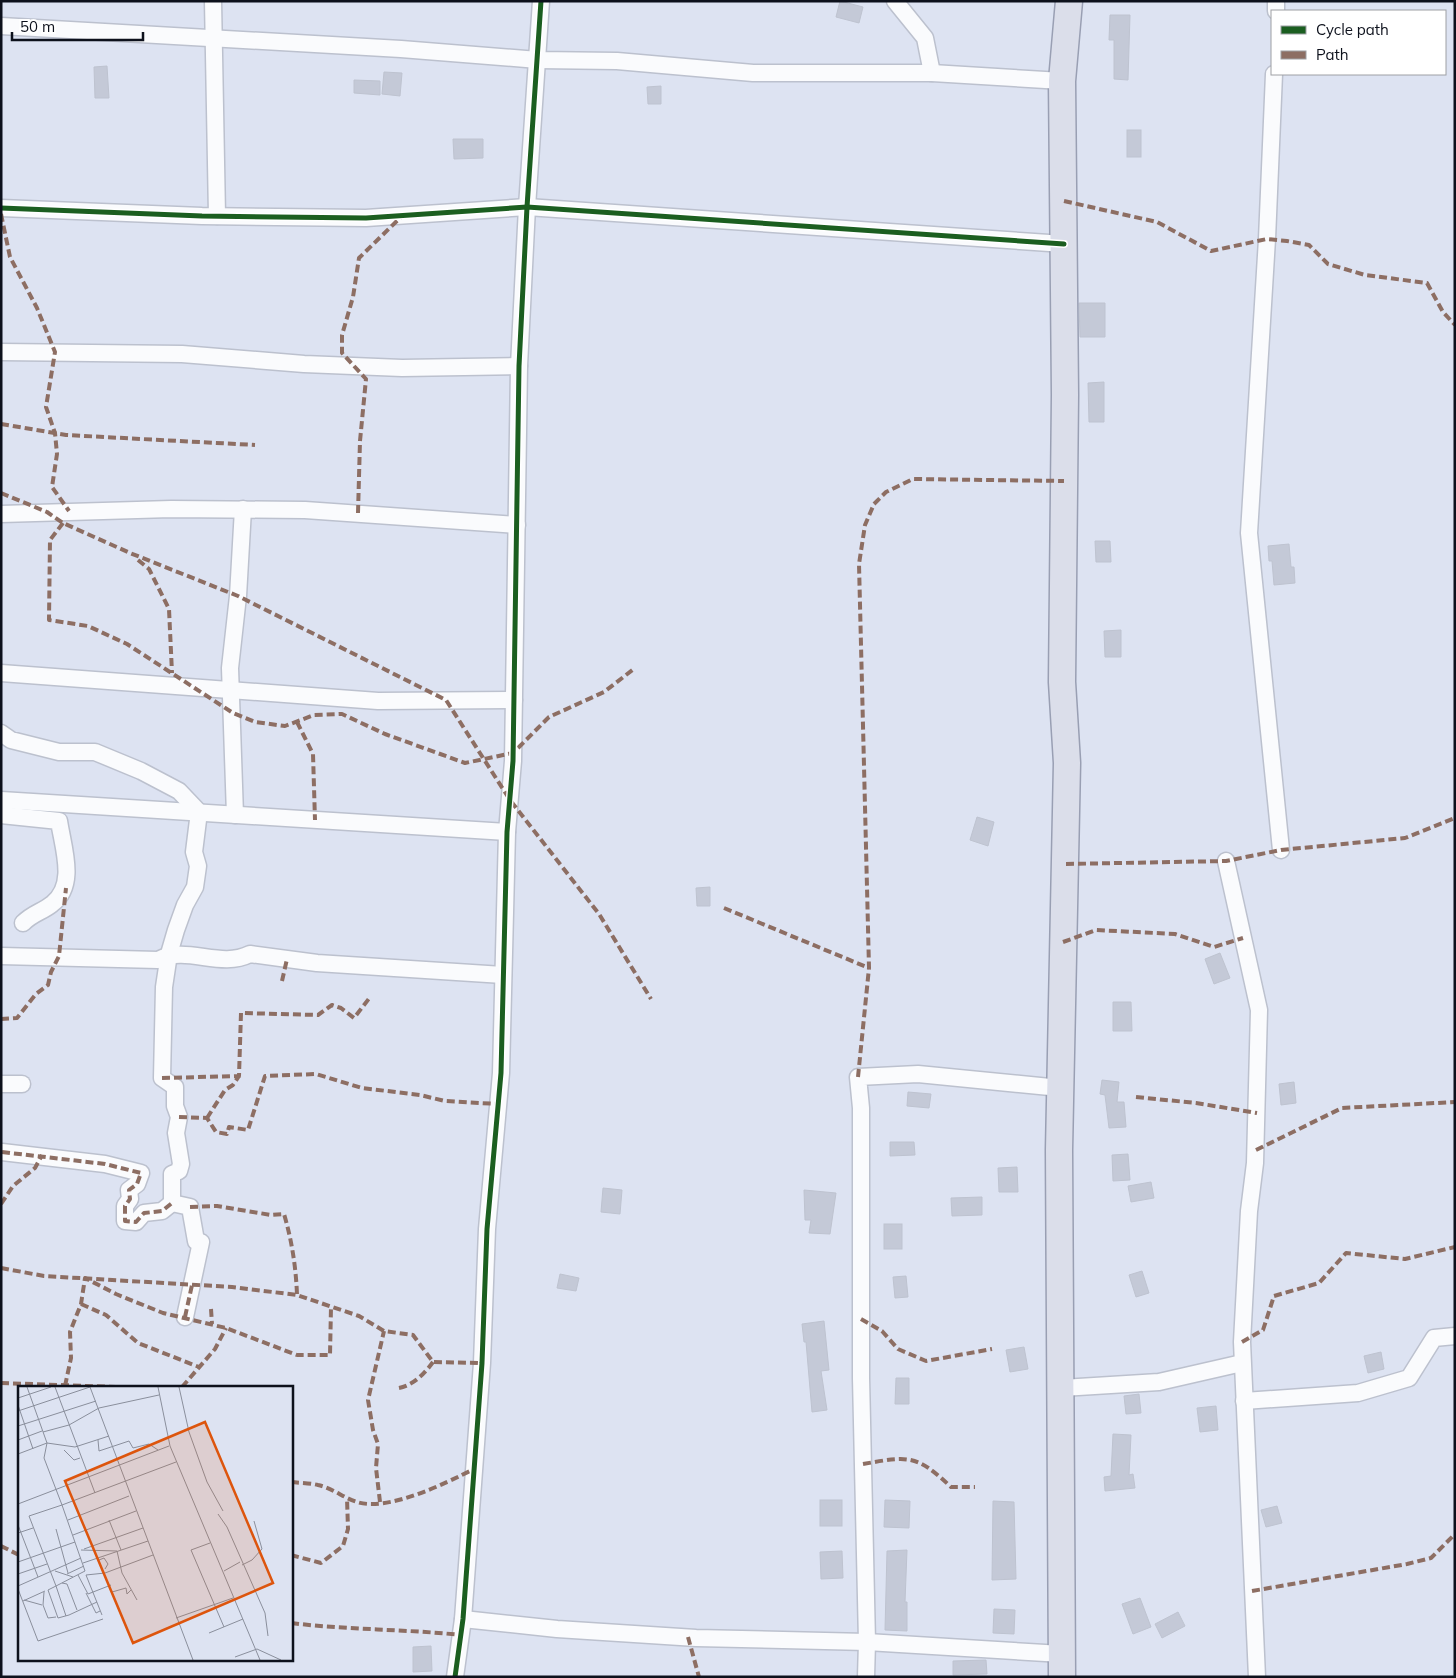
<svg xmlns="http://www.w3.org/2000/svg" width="1456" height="1678" viewBox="0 0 1456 1678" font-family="Mulish,sans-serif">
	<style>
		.building { fill: #c4c9d7; stroke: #bec3d0 }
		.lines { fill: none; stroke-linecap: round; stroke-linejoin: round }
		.minor-casing { stroke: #bcc1ce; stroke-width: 19 }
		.trunk-casing { stroke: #999fb3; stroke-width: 29 }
		.minor { stroke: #fafbfd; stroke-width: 16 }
		.trunk { stroke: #dbdeea; stroke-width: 26 }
		.quiet { stroke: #8d6e63; stroke-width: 4; stroke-dasharray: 8 4; stroke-linecap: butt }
		.cycleway-casing { stroke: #fff; stroke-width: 8 }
		.cycleway { stroke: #1b5e20; stroke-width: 5 }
		.inset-road { fill: none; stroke: #8a8f9c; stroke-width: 1 }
		.view { fill: #dd550d; fill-opacity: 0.15; stroke: #dd550d; stroke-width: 2.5 }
		.inset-edge { fill: none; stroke: #0d111c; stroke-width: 2.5 }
	</style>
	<rect width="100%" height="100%" fill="#dde3f2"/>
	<g class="building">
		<path d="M840 1 863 7 859 23 836 17Z"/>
		<path d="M1110 15H1130L1128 80 1114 79V40H1109Z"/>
		<path d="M107 66 109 98H95L94 67Z"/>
		<path d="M384 72 402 73 400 96 382 94Z"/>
		<path d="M354 80 380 81V95L354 93Z"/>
		<path d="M661 86V104H648L647 87Z"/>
		<rect x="1127" y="130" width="14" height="27"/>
		<path d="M453 139H483V158L454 159Z"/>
		<path d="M1079 303H1105V337H1080Z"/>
		<path d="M1104 382V422H1089L1088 383Z"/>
		<path d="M1095 541H1110L1111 562H1096Z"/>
		<path d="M1289 544 1291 567H1294L1295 583 1274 585 1272 561H1269L1268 546Z"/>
		<path d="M1121 630V657H1105L1104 631Z"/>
		<path d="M977 817 994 822 988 846 970 840Z"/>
		<path d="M710 887V906H697L696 888Z"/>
		<path d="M1220 953 1230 978 1214 984 1205 959Z"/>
		<path d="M1113 1002H1131L1132 1031H1113Z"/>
		<path d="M1102 1080 1119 1082 1117 1102H1124L1126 1127 1109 1128 1105 1095 1100 1094Z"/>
		<path d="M1294 1082 1296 1103 1281 1105 1279 1084Z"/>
		<path d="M908 1092 931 1094 929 1108 907 1106Z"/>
		<path d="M890 1142H914L915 1155 890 1156Z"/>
		<path d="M1128 1154 1130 1180 1113 1181 1112 1155Z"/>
		<path d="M1017 1167 1018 1192H999L998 1168Z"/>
		<path d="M1151 1182 1154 1198 1131 1202 1128 1186Z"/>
		<path d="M603 1188 622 1190 620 1214 601 1212Z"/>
		<path d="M804 1190 836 1193 830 1234 809 1233 811 1220H805Z"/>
		<path d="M982 1197V1215L952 1216 951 1198Z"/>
		<rect x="884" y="1224" width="18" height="25"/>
		<path d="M1142 1271 1149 1293 1136 1297 1129 1275Z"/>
		<path d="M560 1274 579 1278 576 1291 557 1288Z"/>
		<path d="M906 1276 908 1297 895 1298 893 1277Z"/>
		<path d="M824 1321 829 1370 821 1371 827 1410 812 1412 806 1342H804L802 1324Z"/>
		<path d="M1024 1347 1028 1369 1010 1372 1006 1350Z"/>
		<path d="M1381 1352 1384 1369 1368 1373 1364 1356Z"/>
		<path d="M896 1378H909V1404H895Z"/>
		<path d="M1139 1394 1141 1413 1126 1414 1124 1396Z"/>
		<path d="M1216 1406 1218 1430 1200 1432 1197 1408Z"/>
		<path d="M1113 1434 1131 1435 1129 1475 1133 1474 1135 1488 1105 1491 1104 1477 1111 1476Z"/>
		<rect x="820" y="1500" width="22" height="26"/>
		<path d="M885 1500 910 1501 909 1528 884 1527Z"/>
		<path d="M993 1501 1014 1502 1016 1579 992 1580Z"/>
		<path d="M1277 1506 1282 1523 1266 1527 1261 1510Z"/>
		<path d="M907 1550 905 1602H907V1631L885 1630 887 1551Z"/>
		<path d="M842 1551 843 1578 821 1579 820 1552Z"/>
		<path d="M1140 1598 1151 1627 1133 1634 1122 1604Z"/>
		<path d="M994 1609 1015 1610 1014 1634 993 1633Z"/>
		<path d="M1178 1612 1185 1626 1162 1638 1155 1624Z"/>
		<path d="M431 1646 432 1671 413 1672V1647Z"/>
		<path d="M986 1660 987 1674 953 1675V1661Z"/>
	</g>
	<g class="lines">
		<defs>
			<g id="minor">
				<path d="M213 1 217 216"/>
				<path d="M895 1 925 38 932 73"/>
				<path d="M1276 11V1"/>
				<path d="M1 26 401 49 538 60 617 61 753 73H932L1062 81"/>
				<path d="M1274 74 1267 239 1249 533 1281 850"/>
				<path d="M1 208 202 216 366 218 527 207 1064 244"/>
				<path d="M1 352 182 354 304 364 402 368 519 366"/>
				<path d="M1 514 171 509 305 510 517 525"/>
				<path d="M1 673 378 701 514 700"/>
				<path d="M1 733 11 740 59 752H95L141 771 179 791 199 812 194 852 198 866 195 887 185 905 176 930 169 954 164 987 162 1078 175 1087V1106L179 1117 176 1133 181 1164 179 1171 172 1174V1203L190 1207 196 1241 201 1242 185 1317"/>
				<path d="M1 800 507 832"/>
				<path d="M1 815 59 821C63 848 77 885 52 904 42 912 33 913 23 923"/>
				<path d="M235 815 230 668 238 596 243 509"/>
				<path d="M1226 861 1259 1010 1255 1163 1249 1211 1242 1342 1257 1677"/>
				<path d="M1 956 158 960C187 945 220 969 250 954L317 963 503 975"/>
				<path d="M1 1084H22"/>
				<path d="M2 1152 105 1164 141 1173 137 1184 129 1190 130 1199 125 1206V1221L136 1222 144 1213 162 1211 172 1203"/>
				<path d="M1062 1388 1159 1382 1242 1363"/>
				<path d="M1244 1401 1358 1393 1409 1378 1434 1338 1455 1336"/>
				<path d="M463 1619 557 1629 696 1638 867 1642 1062 1654"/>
				<path d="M455 1677 463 1619 482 1363 487 1229 501 1073 507 832 513 761 519 366 527 207 541 1"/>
				<path d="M866 1677 867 1642 861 1378V1108L858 1077 918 1074 1060 1088"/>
			</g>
			<path id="trunk" d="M1062 1677 1059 1150 1067 763 1062 682 1065 395 1062 81 1069 1"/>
		</defs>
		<use href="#minor" class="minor-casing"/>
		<use href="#trunk" class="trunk-casing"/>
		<use href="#minor" class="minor"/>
		<use href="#trunk" class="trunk"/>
		<g class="quiet">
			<path d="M1064 201 1157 222 1211 251 1267 239 1287 241 1309 245 1328 264 1365 275 1427 283 1443 312 1455 325"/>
			<path d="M1 214 10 257 37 308 55 352 46 407 55 433 57 454 52 487 69 511"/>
			<path d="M1 424 66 435 255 445"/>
			<path d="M1 493 47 512 63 523 130 553 238 596 446 700 510 800 599 914 651 999"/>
			<path d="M358 513 360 441 366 379 342 353V335L353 297 359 258 402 216"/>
			<path d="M63 523 50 540 49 620 88 626 127 644 233 713 255 722 285 726 314 715 342 714 385 734 465 763 513 753 549 717 604 692 635 668"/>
			<path d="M138 560 149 569 169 609 172 673"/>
			<path d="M297 722 313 754 315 820"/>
			<path d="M1066 864 1226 861 1281 850 1405 838 1455 818"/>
			<path d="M724 908 869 968"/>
			<path d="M1063 942 1096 930 1175 934 1214 947 1243 938"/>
			<path d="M282 981 287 959"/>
			<path d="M1 1019 17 1018 36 994 48 985 51 972 59 956 66 888"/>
			<path d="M858 1077 869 968 859 564 865 525 874 504 886 492 913 479 1064 481"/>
			<path d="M162 1078 239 1076 241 1013 318 1015 332 1005 341 1008 354 1018 371 996"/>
			<path d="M1136 1097 1196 1103 1257 1113"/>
			<path d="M179 1117 207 1118 216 1132 227 1134 229 1127 248 1130 265 1076 316 1074 362 1088 420 1095 445 1101 498 1104"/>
			<path d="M207 1118 225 1090 233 1085 239 1076"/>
			<path d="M1256 1150 1342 1108 1455 1102"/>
			<path d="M2 1152 105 1164 141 1173 137 1184 129 1190 130 1199 125 1206V1221L136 1222 144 1213 162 1211 172 1203"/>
			<path d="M1 1204 13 1186 35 1168 42 1155"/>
			<path d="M190 1207 217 1206 271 1215 284 1214C292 1241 296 1268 297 1295"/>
			<path d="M1 1268 44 1276 232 1287 297 1295 359 1316 384 1331 413 1335 433 1362 482 1363"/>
			<path d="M81 1304 106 1315 138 1343 199 1367"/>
			<path d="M211 1309 212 1324"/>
			<path d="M185 1317 192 1285"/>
			<path d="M861 1319 882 1331 898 1349 926 1361 992 1349"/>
			<path d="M1242 1342 1263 1330 1274 1296 1319 1283 1346 1253 1405 1259 1455 1247"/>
			<path d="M1 1383 116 1387"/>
			<path d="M65 1386 71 1358 70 1332 81 1304 85 1278 116 1294 163 1313 226 1328 297 1355H330L331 1307"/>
			<path d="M182 1387 215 1349 226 1328"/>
			<path d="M399 1388C414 1385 425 1373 433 1362"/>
			<path d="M863 1464C909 1456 916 1454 951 1487H975"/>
			<path d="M291 1482C300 1483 310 1483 318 1485 332 1488 344 1498 357 1502 388 1512 446 1483 474 1469"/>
			<path d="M380 1502 376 1468 378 1444 373 1430 368 1400 384 1331"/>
			<path d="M1 1546 19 1555"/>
			<path d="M291 1555 321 1563 343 1546 348 1529 347 1498"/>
			<path d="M1252 1591 1407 1564 1431 1558 1455 1534"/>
			<path d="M291 1623C348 1630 404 1629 461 1635"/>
			<path d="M688 1637 699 1677"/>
		</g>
		<defs>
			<g id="cycleway">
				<path d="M1 208 202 216 366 218 527 207 1064 244"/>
				<path d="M455 1677 463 1619 482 1363 487 1229 501 1073 507 832 513 761 519 366 527 207 541 1"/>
			</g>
		</defs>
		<use href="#cycleway" class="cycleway-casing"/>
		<use href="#cycleway" class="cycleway"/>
	</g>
	<g transform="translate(18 1386)">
		<rect width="275" height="275" fill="#dde3f2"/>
		<path class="inset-road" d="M9 1 29 57 26 72 44 119 158 76M37 1 77 107M72 1 175 274M140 1 152 60 242 274M161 1 171 46 189 96 205 125M0 12 33 1M0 19 15 63M0 25 72 1M0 40 78 15M25 46 51 39 81 22 141 9M0 54 24 45M80 54 81 65 111 55 115 62 131 58 140 64M46 64 56 74 62 72M0 68 29 57 57 61 91 50M0 118 151 60M44 119 67 185 38 200 11 130ZM200 128 209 141 247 227 250 250M50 134 111 110M91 134 103 164M0 139 20 191M38 143 50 187M0 147 15 142M55 149 118 125M192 157 173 164 206 241M66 163 125 142M63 164 99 165 104 187 119 214M81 174 86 172 90 178 87 183M0 176 57 156M65 177 130 155M224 179 234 174 244 163 236 135M37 185 55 191M206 185 222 176M0 188 29 178M49 188 66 180M60 189 70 208 93 199M68 189 87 187 135 169M68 189 84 229M44 197 49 198 59 224M0 200 63 172M0 203 20 255 85 233M26 206 25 219 30 232 38 231M94 206 108 202 109 208 113 204M68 207 78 227 82 225M6 214 24 219M5 215 27 205M48 230 38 200 30 204 40 232 51 229 79 216M158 232 215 212M191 247 225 233M217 271 239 263 263 274"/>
		<path class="view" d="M187 36 255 197 115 257 47 95Z"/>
		<rect width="275" height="275" class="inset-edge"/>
	</g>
	<rect width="1456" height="1678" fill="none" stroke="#0d111c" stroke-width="5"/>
	<rect x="1271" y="10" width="175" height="65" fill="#ffffff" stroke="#9ea0a4"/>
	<rect x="1281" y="26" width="25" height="8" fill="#1b5e20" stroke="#9ea0a4"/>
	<text x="1316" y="35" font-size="15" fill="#0d111c">Cycle path</text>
	<rect x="1281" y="51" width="25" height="8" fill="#8d6e63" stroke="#9ea0a4"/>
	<text x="1316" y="60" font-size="15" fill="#0d111c">Path</text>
	<path d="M12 32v8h131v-8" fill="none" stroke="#0d111c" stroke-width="2.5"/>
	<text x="20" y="32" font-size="15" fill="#0d111c" stroke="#ffffff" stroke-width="4" paint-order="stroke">50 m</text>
</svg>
